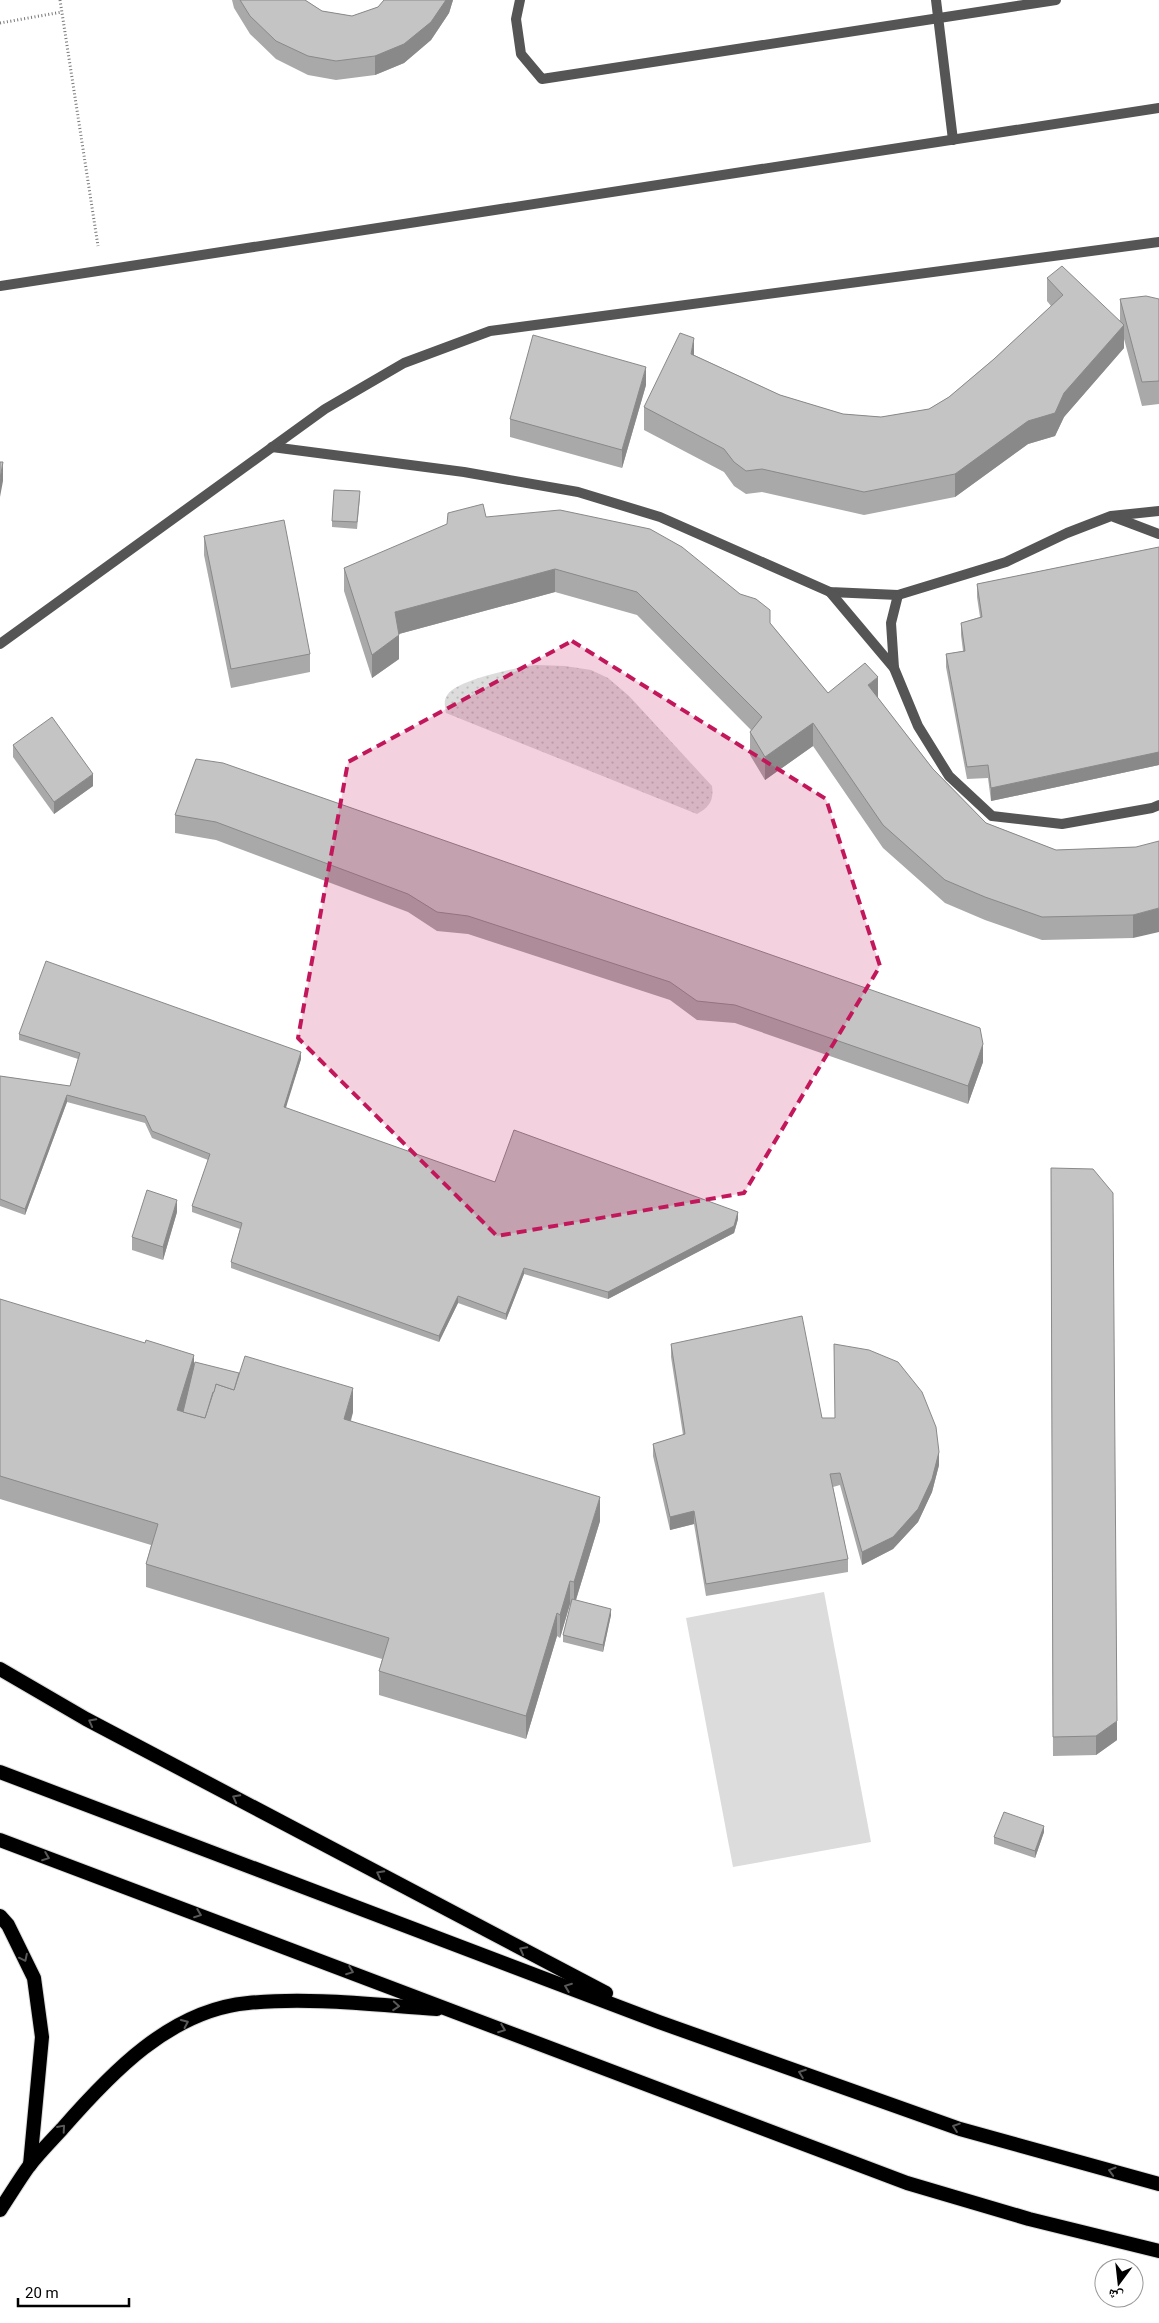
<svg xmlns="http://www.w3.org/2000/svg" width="1159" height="2323" viewBox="0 0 1159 2323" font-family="Roboto,'Noto Naskh Arabic',sans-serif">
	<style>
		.grass { fill: url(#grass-dots) }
		.pitch { fill: #dcdcdc }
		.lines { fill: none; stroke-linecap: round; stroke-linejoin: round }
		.trunk-casing { stroke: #dbdbdb; stroke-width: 16 }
		.path { stroke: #777; stroke-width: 3; stroke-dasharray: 1 2.5; stroke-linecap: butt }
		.service { stroke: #555; stroke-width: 10 }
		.trunk { stroke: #000; stroke-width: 14 }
		.wall { fill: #a9a9a9 }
		.shaded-wall { fill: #898989 }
		.building { fill: #c4c4c4; stroke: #898989 }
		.oneway { stroke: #595959 }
		.marked { fill: #c2185b; fill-opacity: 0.2; stroke: #c2185b; stroke-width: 4; stroke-dasharray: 10 6; stroke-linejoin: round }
	</style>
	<defs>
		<pattern id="grass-dots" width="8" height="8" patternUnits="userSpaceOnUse" patternTransform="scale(1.25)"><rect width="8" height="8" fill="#dcdcdc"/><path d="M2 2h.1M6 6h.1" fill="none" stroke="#bbb" stroke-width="1.8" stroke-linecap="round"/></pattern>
	</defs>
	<rect width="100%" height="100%" fill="#fff"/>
	<path class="grass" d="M536 665 565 666 591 670 608 678 629 696 712 786C714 801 709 807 697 814L446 713C445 706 443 700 448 694 457 680 518 667 536 665Z"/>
	<path class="pitch" d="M824 1592 871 1842 733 1867 686 1618Z"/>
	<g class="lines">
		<defs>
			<g id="trunk">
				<path d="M0 1669 86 1719 606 1993"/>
				<path d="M0 1772 659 2022 960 2129 1159 2184"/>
				<path d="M0 1840 907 2183 1029 2219 1159 2251"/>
				<path d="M0 1916 8 1925 34 1978 42 2037 30 2165"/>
				<path d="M0 2210C10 2195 19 2180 29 2166 39 2153 51 2141 62 2129 110 2074 170 2010 248 2003 311 1997 375 2005 437 2009"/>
			</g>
		</defs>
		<use href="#trunk" class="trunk-casing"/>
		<g class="path">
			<path d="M60 0 98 246"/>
			<path d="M0 23 62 12"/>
		</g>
		<g class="service">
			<path d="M520 0 516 19 521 54 542 79 1056 0"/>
			<path d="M936 0 953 140"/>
			<path d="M0 286 1159 108"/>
			<path d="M272 447 464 472 578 492 660 517 830 592 898 595 1006 562 1067 533 1111 516 1159 511"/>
			<path d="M1114 517 1159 534"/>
			<path d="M830 592 894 668 918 726 949 776 992 816 1062 824 1152 808 1159 805"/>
			<path d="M0 644 325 409 404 363 490 331 1159 242"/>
			<path d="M894 668 891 623 898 595"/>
		</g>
		<use href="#trunk" class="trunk"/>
	</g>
	<g class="wall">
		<path d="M232 0H305L322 11 352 16 378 7 384 0H453L449 13 431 40 404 63 375 75 336 80 308 75 276 59 250 34 234 8Z"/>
		<path d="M1047 278 1120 321V299H1159V404L1142 406 1124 339V348L1064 417 1055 436 1028 444 955 497 864 515 762 492 746 494 734 486 724 472 644 430V407L694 355 780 395 843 414 881 417 929 409 949 397 994 359 1051 306 1047 301Z"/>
		<path d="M646 385 622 468 510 437V419Z"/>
		<path d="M360 497 357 529 332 527V521Z"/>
		<path d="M486 517 770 623 828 693 878 698 933 769 986 823 1056 850 1136 847 1133 938 1042 940 985 920 945 903 883 848 813 746 765 780 750 755V732L751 730 637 615 555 592 399 634V659L372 678 344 591V568Z"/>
		<path d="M204 536 310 654V672L231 688 204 555Z"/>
		<path d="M1159 547V765L991 801 988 778 967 779 946 667V654L963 651 961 635V623L980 617 977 597V584Z"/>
		<path d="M13 745 93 786 54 814 13 757Z"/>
		<path d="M196 759 983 1062 968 1104 735 1023 697 1020 670 1000 468 934 437 931 408 912 216 840 175 833V815Z"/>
		<path d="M19 1034 301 1059 285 1108 495 1182 738 1219 734 1233 608 1299 524 1274 506 1320 458 1303 439 1342 231 1268V1262L240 1229 192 1212V1206L208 1160 152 1138 145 1123 67 1102 25 1215 0 1206V1076L70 1086 78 1059 19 1040Z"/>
		<path d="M1051 1168 1117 1740 1096 1755 1053 1756Z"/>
		<path d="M177 1212 163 1260 132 1250V1237Z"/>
		<path d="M0 1299 194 1370 353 1412 351 1421 600 1521 576 1600 611 1615 603 1652 563 1642V1635L571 1604H570L560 1638 557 1636 526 1739 379 1695V1671L382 1659 146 1587V1564L151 1545 0 1499Z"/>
		<path d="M671 1344 822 1418 939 1465 932 1492 918 1522 893 1549 862 1565 840 1485 833 1487 848 1559V1572L706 1596 694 1524 670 1530 653 1456V1444L683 1435 671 1357Z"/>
		<path d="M1044 1832 1035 1858 994 1844V1837Z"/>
	</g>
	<g class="shaded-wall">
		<path d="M446 0H453L449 13 431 40 404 63 375 75V56Z"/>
		<path d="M1124 325V348L1064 417 1055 436 1028 444 955 497V474L1064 393Z"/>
		<path d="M694 338V362L691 354Z"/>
		<path d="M646 367V385L622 468V450Z"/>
		<path d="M3 462V481L0 497V479Z"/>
		<path d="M555 569V592L395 635V612Z"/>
		<path d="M399 635V659L372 678V655Z"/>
		<path d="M878 677V700L868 685Z"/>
		<path d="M813 723V746L765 780V757Z"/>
		<path d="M1159 752V765L991 801V788Z"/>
		<path d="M93 774V786L54 814V802Z"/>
		<path d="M1159 908V932L1133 938V915Z"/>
		<path d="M983 1044V1062L968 1104V1086Z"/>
		<path d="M301 1052V1059L284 1114V1107Z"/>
		<path d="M67 1095V1102L25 1215V1209Z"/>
		<path d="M177 1200V1212L163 1260V1247Z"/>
		<path d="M738 1212V1219L734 1233 608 1299V1292Z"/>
		<path d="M524 1268V1274L506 1320V1314Z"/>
		<path d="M458 1296V1303L439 1342V1336Z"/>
		<path d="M194 1355V1378L177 1433V1410Z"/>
		<path d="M353 1388V1412L344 1442V1419Z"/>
		<path d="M939 1452V1465L932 1492 918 1522 893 1549 862 1565V1552Z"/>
		<path d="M600 1497V1521L574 1606V1582Z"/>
		<path d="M694 1511V1524L670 1530V1517Z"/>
		<path d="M570 1581V1604L560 1638V1615Z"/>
		<path d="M611 1609V1615L603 1652V1645Z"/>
		<path d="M557 1613V1636L526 1739V1716Z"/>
		<path d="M1117 1721V1740L1096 1755V1736Z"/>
		<path d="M1044 1826V1832L1035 1858V1851Z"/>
	</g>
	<g class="building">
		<path d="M240 0H305L322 11 352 16 378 7 384 0H446L431 22 404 44 375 56 336 61 308 56 276 41 250 16Z"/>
		<path d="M1062 266 1124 325 1064 393 1055 413 1028 421 955 474 864 492 762 469 746 471 734 462 724 449 644 407 680 333 694 338 691 354 780 395 843 414 881 417 929 409 949 397 994 359 1063 295 1047 278Z"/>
		<path d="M1146 296 1159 299V381L1142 382 1120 299Z"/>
		<path d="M533 335 646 367 622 450 510 419Z"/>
		<path d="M0 462H3L0 479Z"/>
		<path d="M334 490 360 491 357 522 332 521Z"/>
		<path d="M483 504 486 517 560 510 650 529 682 547 740 594 756 599 770 610V623L828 693 865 663 878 677 868 685 933 769 986 823 1056 850 1136 847 1159 841V908L1133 915 1042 917 985 897 945 880 883 825 813 723 765 757 750 732 762 717 637 592 555 569 395 612 399 635 372 655 344 568 447 524 448 513Z"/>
		<path d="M284 520 310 654 231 669 204 536Z"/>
		<path d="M1159 547V752L991 788 988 765 967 767 946 654 965 651 961 623 982 617 977 584Z"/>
		<path d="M52 717 93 774 54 802 13 745Z"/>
		<path d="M196 759 223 763 980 1028 983 1044 968 1086 735 1005 697 1001 670 982 468 916 437 912 408 894 216 822 175 815Z"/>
		<path d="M46 961 301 1052 284 1107 495 1182 514 1130 738 1212 734 1226 608 1292 524 1268 506 1314 458 1296 439 1336 231 1262 242 1223 192 1206 210 1154 152 1131 145 1116 67 1095 25 1209 0 1199V1076L70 1086 80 1053 19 1034Z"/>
		<path d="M1051 1168 1093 1169 1113 1193 1117 1721 1096 1736 1053 1737Z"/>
		<path d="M147 1190 177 1200 163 1247 132 1237Z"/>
		<path d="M0 1299 145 1343 146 1340 194 1355 177 1410 205 1418 216 1384 234 1390 245 1356 353 1388 344 1419 600 1497 574 1582 570 1581 560 1615 557 1613 526 1716 379 1671 389 1638 146 1564 158 1524 0 1476Z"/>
		<path d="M802 1316 822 1418H835L834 1344 869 1350 898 1362 922 1392 936 1427 939 1452 932 1479 918 1509 893 1537 862 1552 840 1473 830 1474 848 1559 706 1584 694 1511 670 1517 653 1444 685 1434 671 1344Z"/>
		<path d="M195 1362 239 1373 234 1390 216 1384 214 1392H213L205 1418 183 1412Z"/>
		<path d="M572 1599 611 1609 603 1645 563 1635Z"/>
		<path d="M1004 1812 1044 1826 1035 1851 994 1837Z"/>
	</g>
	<defs><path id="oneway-chevron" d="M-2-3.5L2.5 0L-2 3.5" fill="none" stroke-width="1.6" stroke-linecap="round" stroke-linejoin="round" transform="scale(1.25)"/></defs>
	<g class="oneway">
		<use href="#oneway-chevron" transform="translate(92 1722) rotate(-152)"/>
		<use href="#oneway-chevron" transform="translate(236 1798) rotate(-152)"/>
		<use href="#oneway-chevron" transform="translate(46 1857) rotate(21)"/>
		<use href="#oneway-chevron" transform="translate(380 1874) rotate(-152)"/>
		<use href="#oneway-chevron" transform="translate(198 1914) rotate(21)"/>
		<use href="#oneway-chevron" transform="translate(523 1950) rotate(-152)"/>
		<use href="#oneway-chevron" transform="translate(24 1958) rotate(64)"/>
		<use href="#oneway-chevron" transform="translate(350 1971) rotate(21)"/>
		<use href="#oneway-chevron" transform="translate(568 1987) rotate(-159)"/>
		<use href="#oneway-chevron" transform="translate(396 2006) rotate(4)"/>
		<use href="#oneway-chevron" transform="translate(185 2023) rotate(-25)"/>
		<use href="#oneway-chevron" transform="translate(502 2029) rotate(21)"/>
		<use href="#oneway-chevron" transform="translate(802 2073) rotate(-160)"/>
		<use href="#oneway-chevron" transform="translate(956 2127) rotate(-161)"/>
		<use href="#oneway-chevron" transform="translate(62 2128) rotate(-49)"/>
		<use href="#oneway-chevron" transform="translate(1112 2171) rotate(-164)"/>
	</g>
	<path class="marked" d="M572 641 826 799 880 966 744 1193 497 1236 298 1038 348 762Z"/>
	<g transform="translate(1119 2283) rotate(195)"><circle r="24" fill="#ffffff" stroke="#999999"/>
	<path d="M0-4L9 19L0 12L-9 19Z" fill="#000000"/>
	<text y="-8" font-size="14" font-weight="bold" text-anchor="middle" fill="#000000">ش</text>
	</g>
	<path d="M18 2298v8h111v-8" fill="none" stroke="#000000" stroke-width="2.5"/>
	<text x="25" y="2298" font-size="15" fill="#000000" stroke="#ffffff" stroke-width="4" paint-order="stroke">20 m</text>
</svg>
